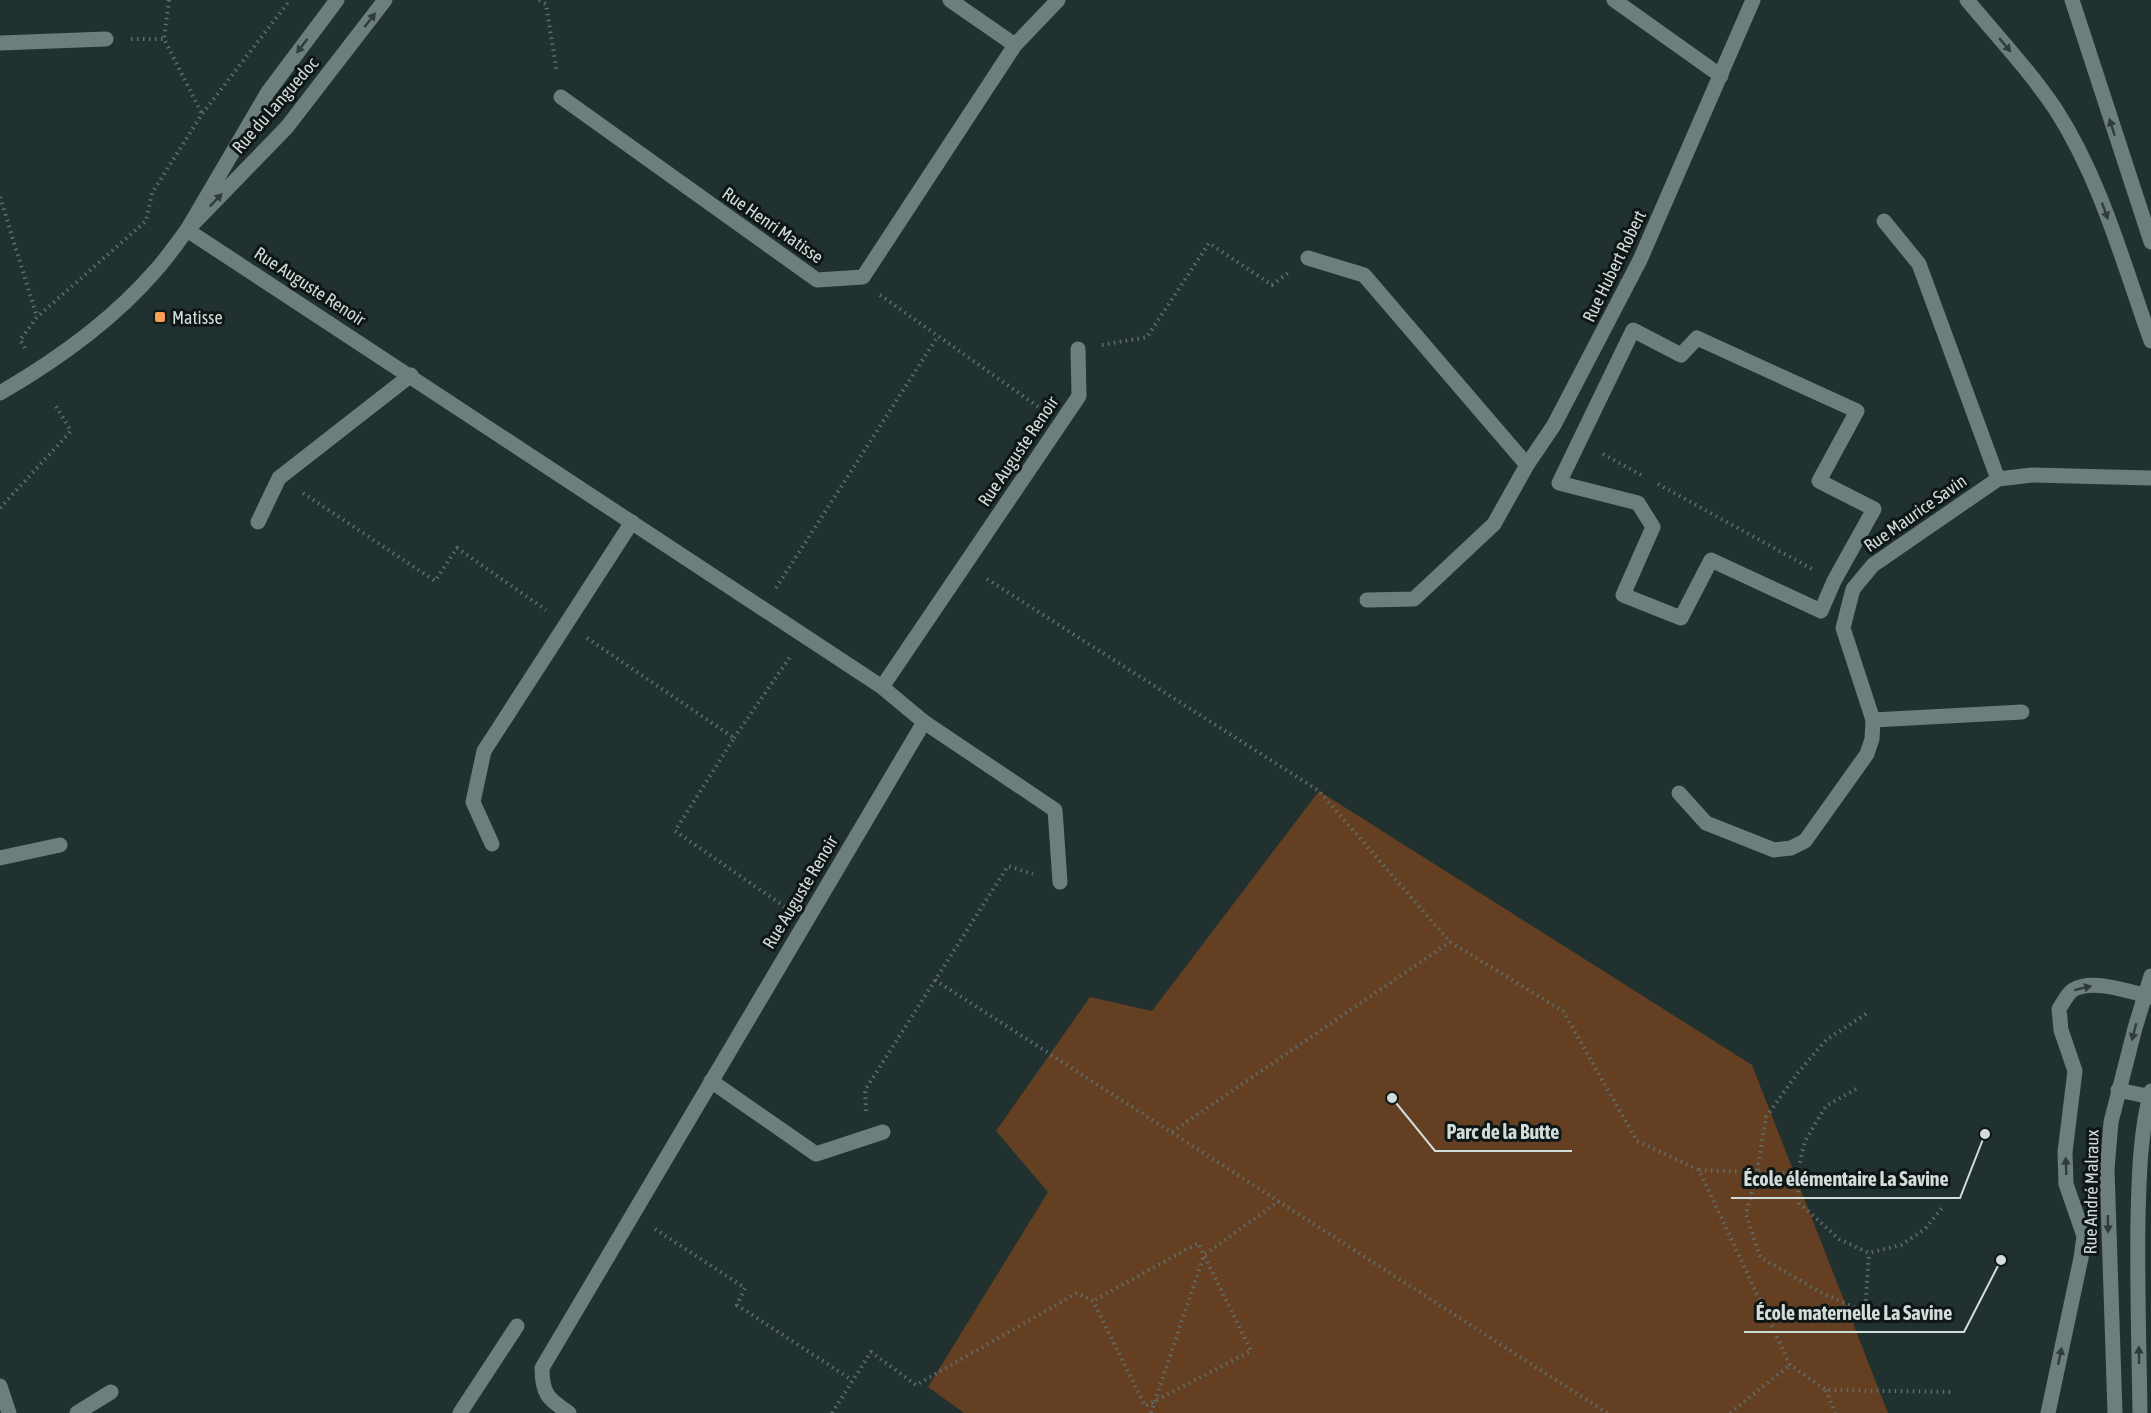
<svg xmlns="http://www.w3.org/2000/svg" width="2151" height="1413" viewBox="0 0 2151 1413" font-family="'Asap Condensed',sans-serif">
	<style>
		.green { fill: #643f21 }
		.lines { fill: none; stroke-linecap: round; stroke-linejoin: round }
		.path { stroke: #606e6c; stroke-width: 4; stroke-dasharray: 1.5 4.5; stroke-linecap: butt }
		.minor { stroke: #6c7f7d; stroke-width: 15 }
		.oneway { fill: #303b3a }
		.poi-dot { fill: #fb9e51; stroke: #0f1716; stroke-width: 2 }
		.labels { text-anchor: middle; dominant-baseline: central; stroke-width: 6; stroke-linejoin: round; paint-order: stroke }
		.street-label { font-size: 18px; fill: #d2dcdb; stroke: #0f1716 }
		.poi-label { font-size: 18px; fill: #d2dcdb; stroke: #0f1716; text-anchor: start }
		.leader { fill: none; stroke: #d2dcdb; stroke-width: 2 }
		.callout-dot { fill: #d2dcdb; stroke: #0f1716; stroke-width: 2 }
		.callout-label { font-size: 20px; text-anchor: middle; font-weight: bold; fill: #d2dcdb; stroke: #0f1716; stroke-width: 6; stroke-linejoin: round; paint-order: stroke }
	</style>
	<rect width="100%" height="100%" fill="#20312f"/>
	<path class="green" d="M1319 791 1752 1065 1888 1413H964L928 1387 1048 1192 996 1131 1090 997 1152 1011Z"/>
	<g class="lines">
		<g class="path">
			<path d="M169 0 164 39 202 114"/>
			<path d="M539 0 546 4 557 73"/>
			<path d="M131 39H164"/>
			<path d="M0 197 37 317"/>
			<path d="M880 295 1040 408"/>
			<path d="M1102 345 1147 337 1209 243 1272 285 1288 273"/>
			<path d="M25 348 20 340 37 317 146 221 152 193 202 114 290 0"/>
			<path d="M1603 454 1641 475"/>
			<path d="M1658 484 1812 569"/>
			<path d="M303 493 435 581 457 548 546 610"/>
			<path d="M0 508 71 431 54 403"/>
			<path d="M987 579 1319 791 1450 942 1563 1011 1637 1141 1699 1170 1790 1365 1826 1390 1954 1392"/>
			<path d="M776 588 938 336"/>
			<path d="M587 638 734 738 675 831 785 907"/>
			<path d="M734 738 790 657"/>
			<path d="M935 980 1607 1413"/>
			<path d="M1866 1014 1826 1040 1797 1074 1766 1117 1757 1173 1746 1214 1760 1257 1820 1292 1865 1312 1869 1253"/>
			<path d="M1856 1089 1826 1106 1805 1141 1797 1174 1799 1203 1839 1239 1869 1253 1901 1245 1925 1229 1942 1208"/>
			<path d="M866 1111 865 1090 1008 866 1033 874"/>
			<path d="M1172 1132 1450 942"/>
			<path d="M1699 1170 1797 1174"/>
			<path d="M655 1229 745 1288 737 1305 852 1380"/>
			<path d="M1826 1390 1835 1413"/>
			<path d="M832 1413 871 1352 916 1385 1077 1293 1093 1301 1145 1406 1251 1351 1198 1243 1093 1301"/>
			<path d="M1151 1413 1204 1255 1279 1201"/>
			<path d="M1730 1413 1790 1365"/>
		</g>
		<g class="minor">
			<path d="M337 0 268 92 187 230 287 127 385 0"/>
			<path d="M950 0 1015 45 1058 0"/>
			<path d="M1614 0 1721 76"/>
			<path d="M1967 0C1997 36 2030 71 2056 110 2101 180 2123 263 2151 341"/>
			<path d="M2072 0 2151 242"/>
			<path d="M0 43 106 39"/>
			<path d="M561 97 817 280 863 277 1015 45"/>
			<path d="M1884 221 1919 264 1998 479"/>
			<path d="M1308 258 1364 275 1527 465"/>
			<path d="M1633 330 1681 355 1697 338 1857 411 1819 481 1874 509 1834 581 1821 611 1711 560 1681 618 1623 595 1653 527 1638 503 1559 483Z"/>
			<path d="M0 393C57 360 113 320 156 270 167 258 177 243 187 230L882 687 924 722 542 1368C542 1394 548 1399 569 1413"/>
			<path d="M258 522 279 478 411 375"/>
			<path d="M1367 600 1414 599 1494 524 1527 465 1554 425 1640 260 1753 0"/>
			<path d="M882 687 1079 396 1078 349"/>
			<path d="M1873 720 2022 712"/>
			<path d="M924 722 1055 810 1060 882"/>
			<path d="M1679 793 1706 823 1774 850 1791 848 1805 841 1867 754 1872 739 1873 720 1843 628 1853 589 1873 565 1998 479 2032 475 2151 478"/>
			<path d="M492 844 473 802 484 751 632 522"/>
			<path d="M0 858 60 845"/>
			<path d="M711 1081 816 1154 883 1132"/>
			<path d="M2118 1090 2151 1097"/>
			<path d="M0 1386 9 1413"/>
			<path d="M77 1413 111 1392"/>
			<path d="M460 1413 517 1326"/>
			<path d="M2048 1413 2081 1258 2084 1236 2066 1184 2065 1152 2075 1071 2061 1030 2059 1009C2063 1003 2067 994 2073 990 2092 978 2131 992 2151 997"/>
			<path d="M2115 1413 2107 1169 2111 1122 2135 1028 2151 976"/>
			<path d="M2140 1413C2139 1348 2137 1284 2138 1219 2139 1177 2140 1132 2151 1091"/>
		</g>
	</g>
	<defs><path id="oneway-solid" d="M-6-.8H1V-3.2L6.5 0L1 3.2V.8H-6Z" transform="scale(1.5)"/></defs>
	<g class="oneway">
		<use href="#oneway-solid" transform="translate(370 20) rotate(-52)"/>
		<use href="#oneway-solid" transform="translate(2005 45) rotate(50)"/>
		<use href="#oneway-solid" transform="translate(302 46) rotate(127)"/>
		<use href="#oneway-solid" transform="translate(2112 127) rotate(-108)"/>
		<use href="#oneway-solid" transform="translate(216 200) rotate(-46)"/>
		<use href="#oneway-solid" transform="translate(2105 211) rotate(70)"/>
		<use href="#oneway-solid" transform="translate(2083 988) rotate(-14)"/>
		<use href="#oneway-solid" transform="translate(2134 1032) rotate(105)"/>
		<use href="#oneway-solid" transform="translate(2066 1166) rotate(-92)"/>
		<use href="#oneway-solid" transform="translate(2108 1224) rotate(89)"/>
		<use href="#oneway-solid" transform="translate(2139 1355) rotate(-91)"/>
		<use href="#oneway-solid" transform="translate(2060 1356) rotate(-78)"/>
	</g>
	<rect class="poi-dot" x="154" y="311" width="12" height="12" rx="3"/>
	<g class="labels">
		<g class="street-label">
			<text transform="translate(275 105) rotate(-49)">Rue du Languedoc</text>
			<text transform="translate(773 225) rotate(35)">Rue Henri Matisse</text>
			<text transform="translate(1614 266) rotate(-64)">Rue Hubert Robert</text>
			<text transform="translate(310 286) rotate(33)">Rue Auguste Renoir</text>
			<text transform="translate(1018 451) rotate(-56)">Rue Auguste Renoir</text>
			<text transform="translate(1915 513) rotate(-35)">Rue Maurice Savin</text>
			<text transform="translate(800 892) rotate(-59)">Rue Auguste Renoir</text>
			<text transform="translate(2091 1192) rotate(-89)">Rue André Malraux</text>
		</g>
		<g class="poi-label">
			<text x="172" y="317">Matisse</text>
		</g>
	</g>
	<path class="leader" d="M1392 1098L1435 1151H1572M1985 1134L1960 1198H1731M2001 1260L1964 1332H1744"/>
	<g class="callout-dot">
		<circle cx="1392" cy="1098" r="6"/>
		<circle cx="1985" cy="1134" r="6"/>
		<circle cx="2001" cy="1260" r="6"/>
	</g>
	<g class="callout-label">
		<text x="1503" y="1139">Parc de la Butte</text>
		<text x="1846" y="1186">École élémentaire La Savine</text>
		<text x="1854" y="1320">École maternelle La Savine</text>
	</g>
</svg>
